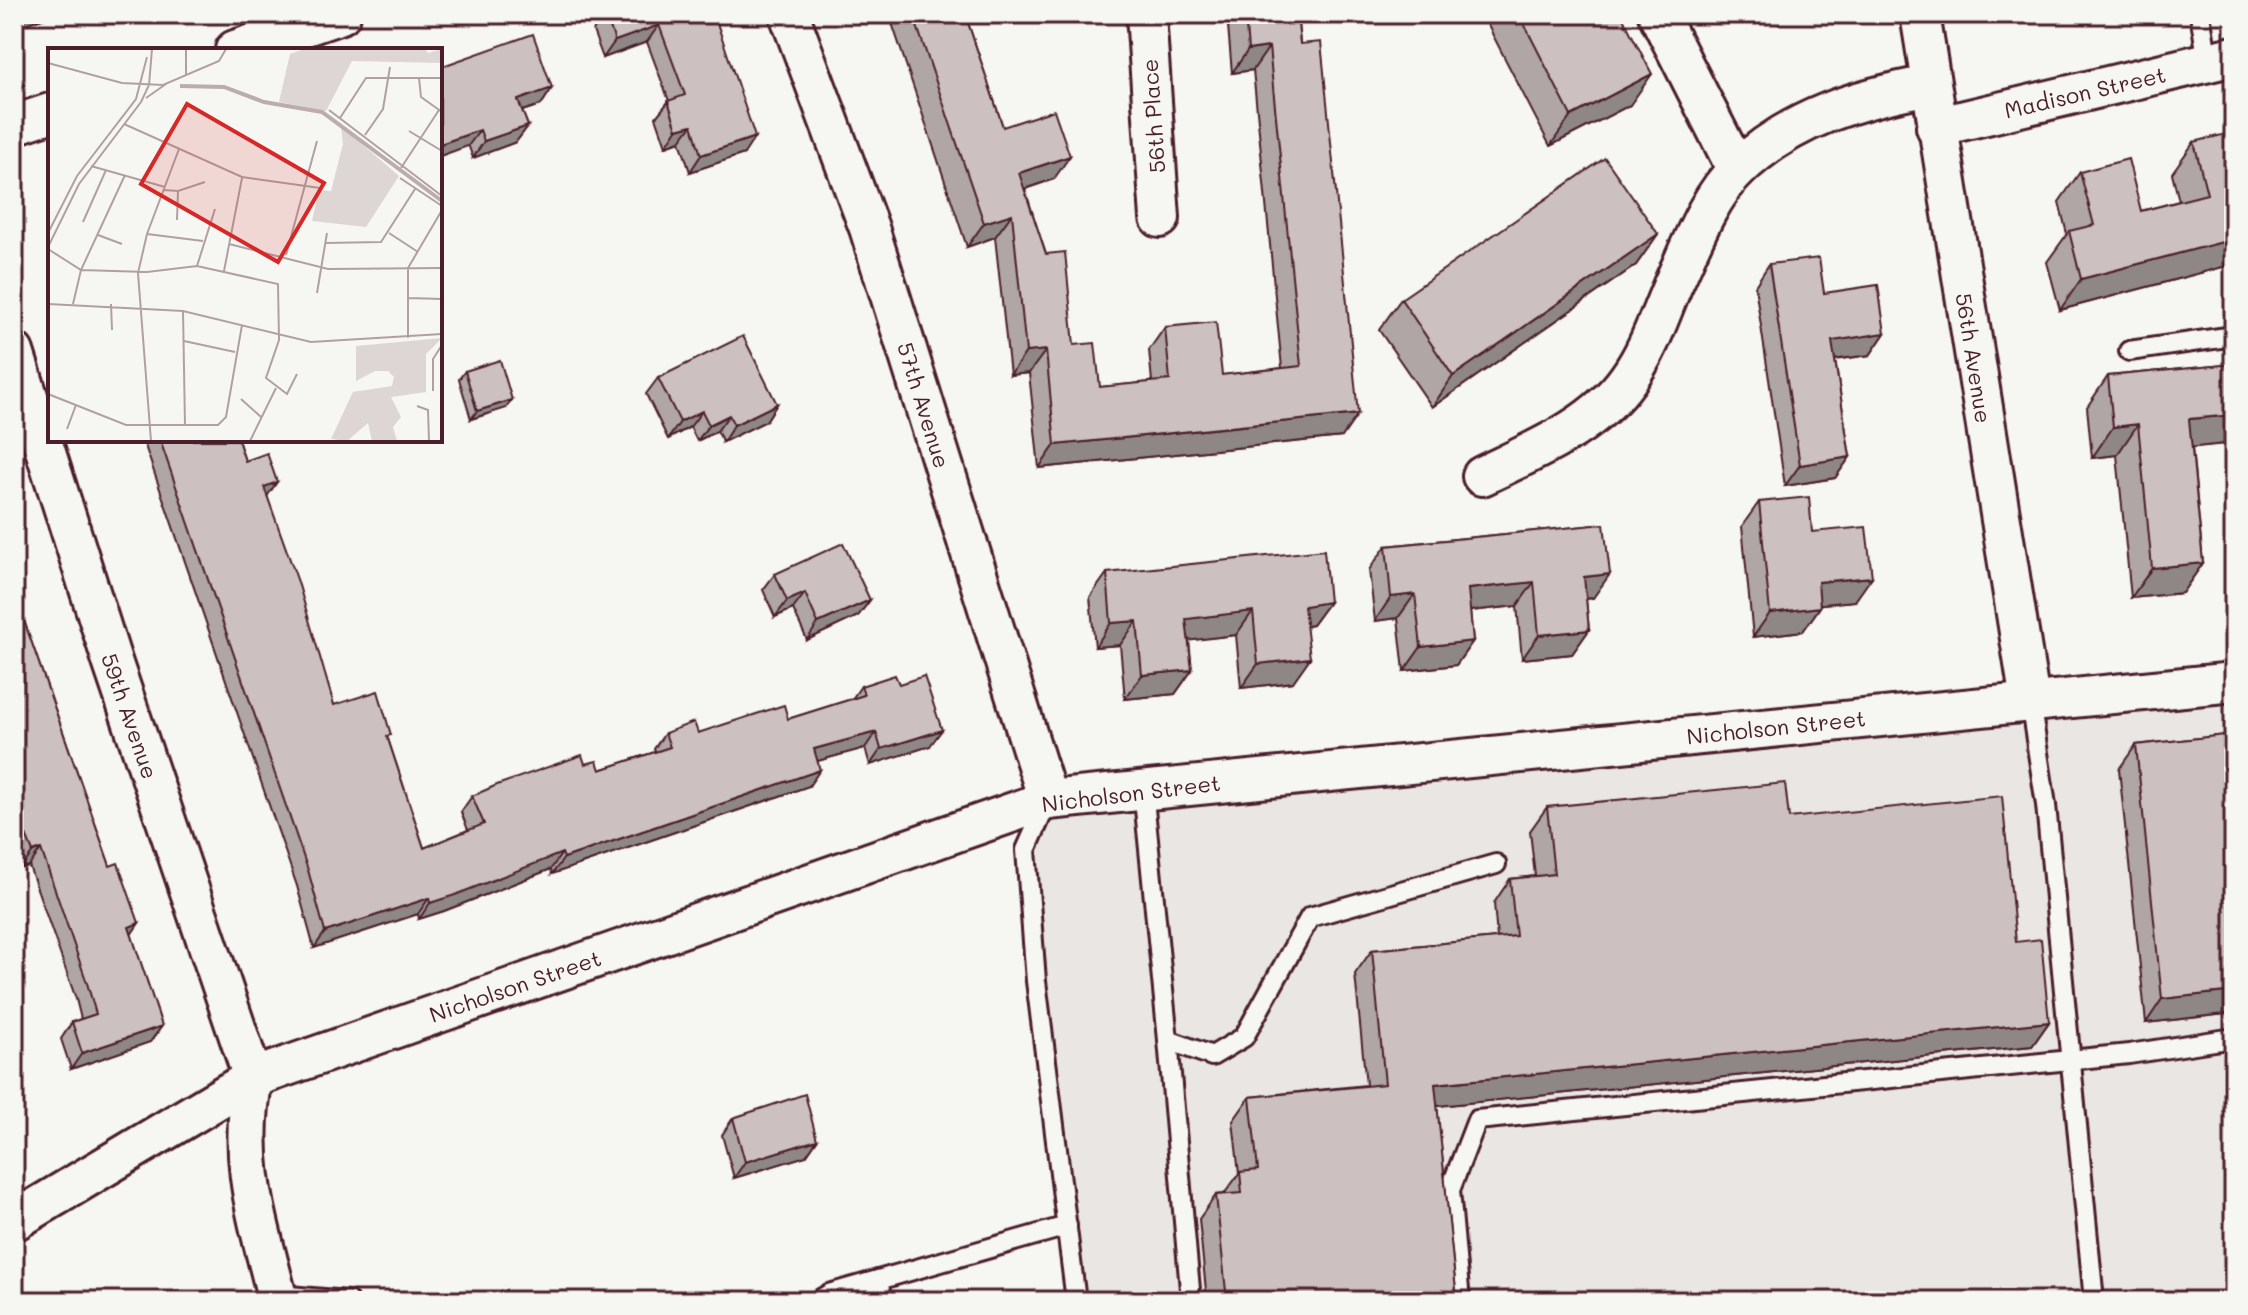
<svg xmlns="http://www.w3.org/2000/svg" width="2248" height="1315" viewBox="0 0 2248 1315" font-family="Mali,sans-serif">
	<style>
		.built { fill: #e9e6e3 }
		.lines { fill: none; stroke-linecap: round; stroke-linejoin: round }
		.lane-casing { stroke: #4a1f2b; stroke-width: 24 }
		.street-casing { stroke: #4a1f2b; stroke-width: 44 }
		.lane { stroke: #f6f6f2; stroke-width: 18 }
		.street { stroke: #f6f6f2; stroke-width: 38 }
		.wall { fill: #afa6a5; stroke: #4a1f2b; stroke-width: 2 }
		.shaded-wall { fill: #8f8786; stroke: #4a1f2b; stroke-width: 2 }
		.building { fill: #ccc1c0; stroke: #4a1f2b; stroke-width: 2 }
		.labels { text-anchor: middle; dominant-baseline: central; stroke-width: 8; stroke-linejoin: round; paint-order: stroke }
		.street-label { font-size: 22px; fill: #4a1f2b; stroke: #f6f6f2 }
		.inset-river { fill: none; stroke: #bbadae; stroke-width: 4 }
		.inset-road { fill: none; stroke: #b1a0a2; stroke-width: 2 }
		.view { fill: #d62828; fill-opacity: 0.15; stroke: #d62828; stroke-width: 4 }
		.inset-edge { fill: none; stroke: #4a1f2b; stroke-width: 4 }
	</style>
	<rect width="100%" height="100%" fill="#f6f6f2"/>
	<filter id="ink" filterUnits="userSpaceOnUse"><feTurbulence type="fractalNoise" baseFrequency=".0125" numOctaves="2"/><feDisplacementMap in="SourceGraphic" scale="16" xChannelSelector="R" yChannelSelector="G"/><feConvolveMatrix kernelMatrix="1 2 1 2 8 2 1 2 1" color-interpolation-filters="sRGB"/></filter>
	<g filter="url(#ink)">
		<path class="built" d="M2234 682V1301H1076L1026 850 1048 800Z"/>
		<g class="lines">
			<defs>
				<g id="lane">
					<path d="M2200 14 2208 62"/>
					<path d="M2129 351 2234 336"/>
					<path d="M2030 701 2046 805 2094 1301"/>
					<path d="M1143 789 1168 1040 1212 1056 1244 1037 1310 917 1496 864"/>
					<path d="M1047 803 1026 850 1036 981 1076 1301"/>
					<path d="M1168 1040 1191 1301"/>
					<path d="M878 1280 882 1301"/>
					<path d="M277 1295 348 1301"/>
					<path d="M817 1301 829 1294 1067 1226"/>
					<path d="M1460 1301 1450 1190 1477 1120 2129 1054 2234 1038"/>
				</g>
				<g id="street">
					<path d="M789 14 869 228 1048 800"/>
					<path d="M1146 14 1160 218"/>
					<path d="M1658 14 1737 170"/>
					<path d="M1920 14 2030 701"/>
					<path d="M235 50 341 14"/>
					<path d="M14 125 50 113"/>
					<path d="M1936 127 2234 56"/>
					<path d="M14 352 113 664 253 1078C237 1163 258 1219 278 1301"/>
					<path d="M1482 476C1533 451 1594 427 1628 379 1650 349 1660 313 1675 280 1692 243 1708 198 1738 169 1792 117 1860 98 1930 85"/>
					<path d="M14 1221 253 1078 1048 800 2234 682"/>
				</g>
			</defs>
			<use href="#lane" class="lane-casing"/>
			<use href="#street" class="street-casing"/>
			<use href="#lane" class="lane"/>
			<use href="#street" class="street"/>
		</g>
		<g class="wall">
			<path d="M605 14H714L744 154 690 172 680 141 666 146 656 117 669 101 647 42 603 58 593 31Z"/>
			<path d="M889 14H965L1003 127 1054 179 1025 189 1074 345 1100 387 1152 382 1149 350 1165 327 1222 375 1282 368 1253 70 1232 73 1227 14H1297L1342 437 1039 468 1029 373 1010 375 995 237 967 247Z"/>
			<path d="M1482 14H1621L1630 105 1550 146Z"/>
			<path d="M440 67 552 88 541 105 522 111 528 126 516 142 473 158Z"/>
			<path d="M2194 142 2234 264 2060 310 2047 262 2067 234 2059 202 2080 172 2141 211 2179 201 2172 173Z"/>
			<path d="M1658 234 1636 265 1432 407 1379 330 1401 299Z"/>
			<path d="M1769 264 1824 293 1885 333 1870 355 1835 360 1850 457 1835 478 1785 486 1755 286Z"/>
			<path d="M2234 364V443L2192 447 2203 563 2182 593 2131 598 2117 455 2092 458 2087 407 2108 376Z"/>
			<path d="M465 371 506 408 471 419 459 379Z"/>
			<path d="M658 378 777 404 766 421 723 442 717 431 697 441 690 427 668 439 646 394Z"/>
			<path d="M143 440H238L245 461 267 496 334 705 388 739 424 848 468 830 461 812 472 796 585 764 600 770 655 752 654 749 665 733H698L788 719 852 699 861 686 899 684 930 746 870 765 865 748 817 761 809 786 552 874 551 869 444 911 419 919 418 914 314 948 297 886Z"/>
			<path d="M1759 502 1812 532 1855 601 1820 604V607L1803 631 1753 637 1742 526Z"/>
			<path d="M1604 524 1593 598 1586 599 1589 630 1572 654 1522 659 1517 606 1470 611 1473 641 1456 665 1404 671 1398 618 1375 621 1369 570 1386 546Z"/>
			<path d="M1107 573 1329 602 1312 625 1306 626 1293 682 1241 688 1236 635 1189 640 1192 670 1175 694 1125 699 1120 645 1095 647 1090 597Z"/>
			<path d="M775 574 870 600 858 616 807 640 793 609 775 617 763 590Z"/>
			<path d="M14 592 110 866 139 923 131 934 162 1026 150 1042 71 1069 61 1039 72 1022 81 1019 76 999 29 866 21 868 14 850Z"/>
			<path d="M2234 734V1013L2146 1023 2119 769 2136 745Z"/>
			<path d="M1547 807 1789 818 2016 942 2049 1022 2032 1046 1437 1106 1457 1301H1207L1199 1219 1216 1195 1224 1194 1239 1174 1233 1121 1250 1097 1366 1085 1355 974 1372 950 1497 938 1494 903 1510 879 1535 876 1530 831Z"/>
			<path d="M733 1118 817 1140 806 1156 734 1178 722 1135Z"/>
		</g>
		<g class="shaded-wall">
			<path d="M17 14H54L14 28V15Z"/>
			<path d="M659 25 647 42 603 58 615 41Z"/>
			<path d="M1269 47 1253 70 1232 73 1248 50Z"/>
			<path d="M1652 74 1630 105 1550 146 1571 116Z"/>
			<path d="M552 88 541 105 506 116 518 100Z"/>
			<path d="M692 125 680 141 666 146 677 129Z"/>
			<path d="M528 126 516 142 473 158 484 141Z"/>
			<path d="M480 130 468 146 440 156V144Z"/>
			<path d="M755 137 744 154 690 172 701 155Z"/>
			<path d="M1070 156 1054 179 1003 196 1019 173Z"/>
			<path d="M1012 214 995 237 967 247 984 223Z"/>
			<path d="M1658 234 1636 265 1432 407 1453 376Z"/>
			<path d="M2234 239V264L2060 310 2081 279Z"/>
			<path d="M1885 333 1870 355 1817 362 1832 341Z"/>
			<path d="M1046 350 1029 373 1010 375 1026 352Z"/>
			<path d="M512 400 506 408 471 419 477 411Z"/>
			<path d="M777 404 766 421 723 442 734 425Z"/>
			<path d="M702 411 690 427 668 439 680 422Z"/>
			<path d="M1358 414 1342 437 1039 468 1055 445Z"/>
			<path d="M729 415 717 431 697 441 709 425Z"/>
			<path d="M2234 415V443L2168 450 2189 419Z"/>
			<path d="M2138 424 2117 455 2092 458 2113 427Z"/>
			<path d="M1850 457 1835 478 1785 486 1800 465Z"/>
			<path d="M277 482 266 498 264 487Z"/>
			<path d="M2203 563 2182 593 2131 598 2152 568Z"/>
			<path d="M1610 574 1593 598 1567 601 1584 577Z"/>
			<path d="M1872 577 1855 601 1801 606 1818 582Z"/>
			<path d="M1534 582 1517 606 1451 613 1468 589Z"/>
			<path d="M805 593 793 609 775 617 787 601Z"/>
			<path d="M1415 594 1398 618 1375 621 1391 597Z"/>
			<path d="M870 600 858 616 807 640 818 623Z"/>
			<path d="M1329 602 1312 625 1288 630 1304 606Z"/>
			<path d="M1820 607 1803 631 1753 637 1770 613Z"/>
			<path d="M1253 611 1236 635 1169 643 1186 619Z"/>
			<path d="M1137 621 1120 645 1095 647 1111 623Z"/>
			<path d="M1589 630 1572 654 1522 659 1539 635Z"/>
			<path d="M1473 641 1456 665 1404 671 1421 647Z"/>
			<path d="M1310 658 1293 682 1241 688 1258 664Z"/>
			<path d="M1192 670 1175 694 1125 699 1142 675Z"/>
			<path d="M942 730 930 746 870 765 881 749Z"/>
			<path d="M876 732 865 748 803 765 814 749Z"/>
			<path d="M820 770 809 786 552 874 564 858Z"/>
			<path d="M21 823 14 833V827L16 825Z"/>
			<path d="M41 849 29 866 21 868 33 852Z"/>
			<path d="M562 853 551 869 444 911 419 919 430 903Z"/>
			<path d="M429 898 418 914 314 948 325 932Z"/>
			<path d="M139 923 128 939 129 927Z"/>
			<path d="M2234 991V1013L2146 1023 2162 999Z"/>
			<path d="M2049 1022 2032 1046 1418 1108 1435 1084Z"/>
			<path d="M162 1026 150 1042 71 1069 82 1053Z"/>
			<path d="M817 1140 806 1156 734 1178 745 1162Z"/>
		</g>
		<g class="building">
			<path d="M605 14H714L755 137 701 155 692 125 677 129 668 101 685 95 659 25 615 41Z"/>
			<path d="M913 14H965L1003 127 1054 110 1070 156 1019 173 1046 254 1065 252 1074 345 1095 343 1100 387 1170 380 1165 327 1216 322 1222 375 1301 366 1269 47 1248 50 1245 14H1297L1300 44 1321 42 1358 414 1055 445 1046 350 1026 352 1012 214 984 223Z"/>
			<path d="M1519 14H1621L1652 74 1571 116Z"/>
			<path d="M533 34 552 88 518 100 528 126 484 141 480 130 440 144V67Z"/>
			<path d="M2234 132V239L2081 279 2069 231 2094 225 2080 172 2128 159 2141 211 2207 194 2194 142Z"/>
			<path d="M1605 158 1658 234 1453 376 1401 299Z"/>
			<path d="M1819 258 1824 293 1878 285 1885 333 1832 341 1850 457 1800 465 1769 264Z"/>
			<path d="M743 336 777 404 734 425 729 415 709 425 702 411 680 422 658 378Z"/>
			<path d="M500 360 512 400 477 411 465 371Z"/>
			<path d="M2234 364V415L2189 419 2203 563 2152 568 2138 424 2113 427 2108 376Z"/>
			<path d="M160 440H238L245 461 267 453 277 482 264 487 298 582 334 705 378 691 391 735 387 736 424 848 484 824 472 796 497 785 582 755 585 764 597 761 600 770 670 747 665 733 694 722 698 733 784 705 788 719 864 695 861 686 895 675 899 684 924 676 942 730 881 749 876 732 814 749 820 770 564 858 562 853 455 895 430 903 429 898 325 932 308 870Z"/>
			<path d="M1809 497 1812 532 1866 527 1872 577 1818 582 1820 607 1770 613 1759 502Z"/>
			<path d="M1604 524 1610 574 1584 577 1589 630 1539 635 1534 582 1468 589 1473 641 1421 647 1415 594 1391 597 1386 546Z"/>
			<path d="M843 543 870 600 818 623 805 593 787 601 775 574Z"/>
			<path d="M1324 550 1329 602 1304 606 1310 658 1258 664 1253 611 1186 619 1192 670 1142 675 1137 621 1111 623 1107 573Z"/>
			<path d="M14 592 110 866 118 863 139 923 129 927 162 1026 82 1053 72 1022 96 1014 87 983 41 849 33 852 21 823 16 825 14 820V792L22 789 14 767Z"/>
			<path d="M2234 734V991L2162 999 2136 745Z"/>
			<path d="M1785 783 1789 818 2002 796 2016 942 2041 939 2049 1022 1435 1084 1457 1301H1227L1216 1195 1242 1193 1240 1172 1258 1170 1250 1097 1385 1084 1372 950 1516 936 1510 879 1554 874 1547 807Z"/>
			<path d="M805 1094 817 1140 745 1162 733 1118Z"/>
			<path d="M700 1296 712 1301H679L680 1300Z"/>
		</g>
	</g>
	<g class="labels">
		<g class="street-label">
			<text transform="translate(2085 92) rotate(-13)">Madison Street</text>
			<text transform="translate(1153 116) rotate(-94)">56th Place</text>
			<text transform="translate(1974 358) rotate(81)">56th Avenue</text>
			<text transform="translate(924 405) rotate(73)">57th Avenue</text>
			<text transform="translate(130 716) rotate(71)">59th Avenue</text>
			<text transform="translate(1776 727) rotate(-6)">Nicholson Street</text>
			<text transform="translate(1131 793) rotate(-7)">Nicholson Street</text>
			<text transform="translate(515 986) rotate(-19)">Nicholson Street</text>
		</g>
	</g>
	<g transform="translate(48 48)">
		<rect width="394" height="394" fill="#f6f6f2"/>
		<path d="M256 1H377L380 5 394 1V15L304 13 278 63 231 54 242 6ZM293 78 351 128 318 179 264 173 271 142 283 143 295 96ZM394 290 378 306V344L343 349 353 369 345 379 349 393H324L320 375 299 393 283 391 305 344 344 338 346 329 340 323H327L308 333V298Z" fill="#ddd6d5"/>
		<path class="inset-river" d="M132 38 176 39 216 54 274 64 394 153"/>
		<path class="inset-road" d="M138 1V27M0 15 74 35 115 37 171 13 178 1M371 30 373 49 394 64M98 50 118 36M281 62 394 148M292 70 318 30H394M76 76 194 129 272 140M361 83 394 103M317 87 335 61 342 19M43 118 117 139M353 120 391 62M352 130 394 158M116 142 130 143 157 134M129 172 130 143M35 174 58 122M0 185 29 128 88 51 99 9M341 185 370 204M99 186 155 193M50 187 74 196M277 195 333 194 367 141M181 196 280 221 394 220M0 199 31 136 93 54 101 37 104 1M0 201 33 222 99 224 149 218 230 236 231 292 218 330 239 346 249 326M238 207 269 93M149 218 167 161M176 223 194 130M269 245 279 185M360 250 394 251M0 256 135 263 263 294 394 286M25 256 33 222 77 127M63 256 64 282M135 263 137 377M360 290V220L394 162M136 293 187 304M385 343V311L394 297M0 346 78 377H170L178 369 194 277M193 351 213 369M369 358 380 362 381 393M19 381 28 357M103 393 90 225 99 186 131 101M202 393 228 340"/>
		<path class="view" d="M139 56 276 135 230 214 93 136Z"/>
		<rect width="394" height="394" class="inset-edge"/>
	</g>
	<rect width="2248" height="1315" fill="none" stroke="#f6f6f2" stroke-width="48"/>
	<rect x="24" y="24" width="2200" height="1267" fill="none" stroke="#4a1f2b" stroke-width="3" filter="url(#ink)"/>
</svg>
